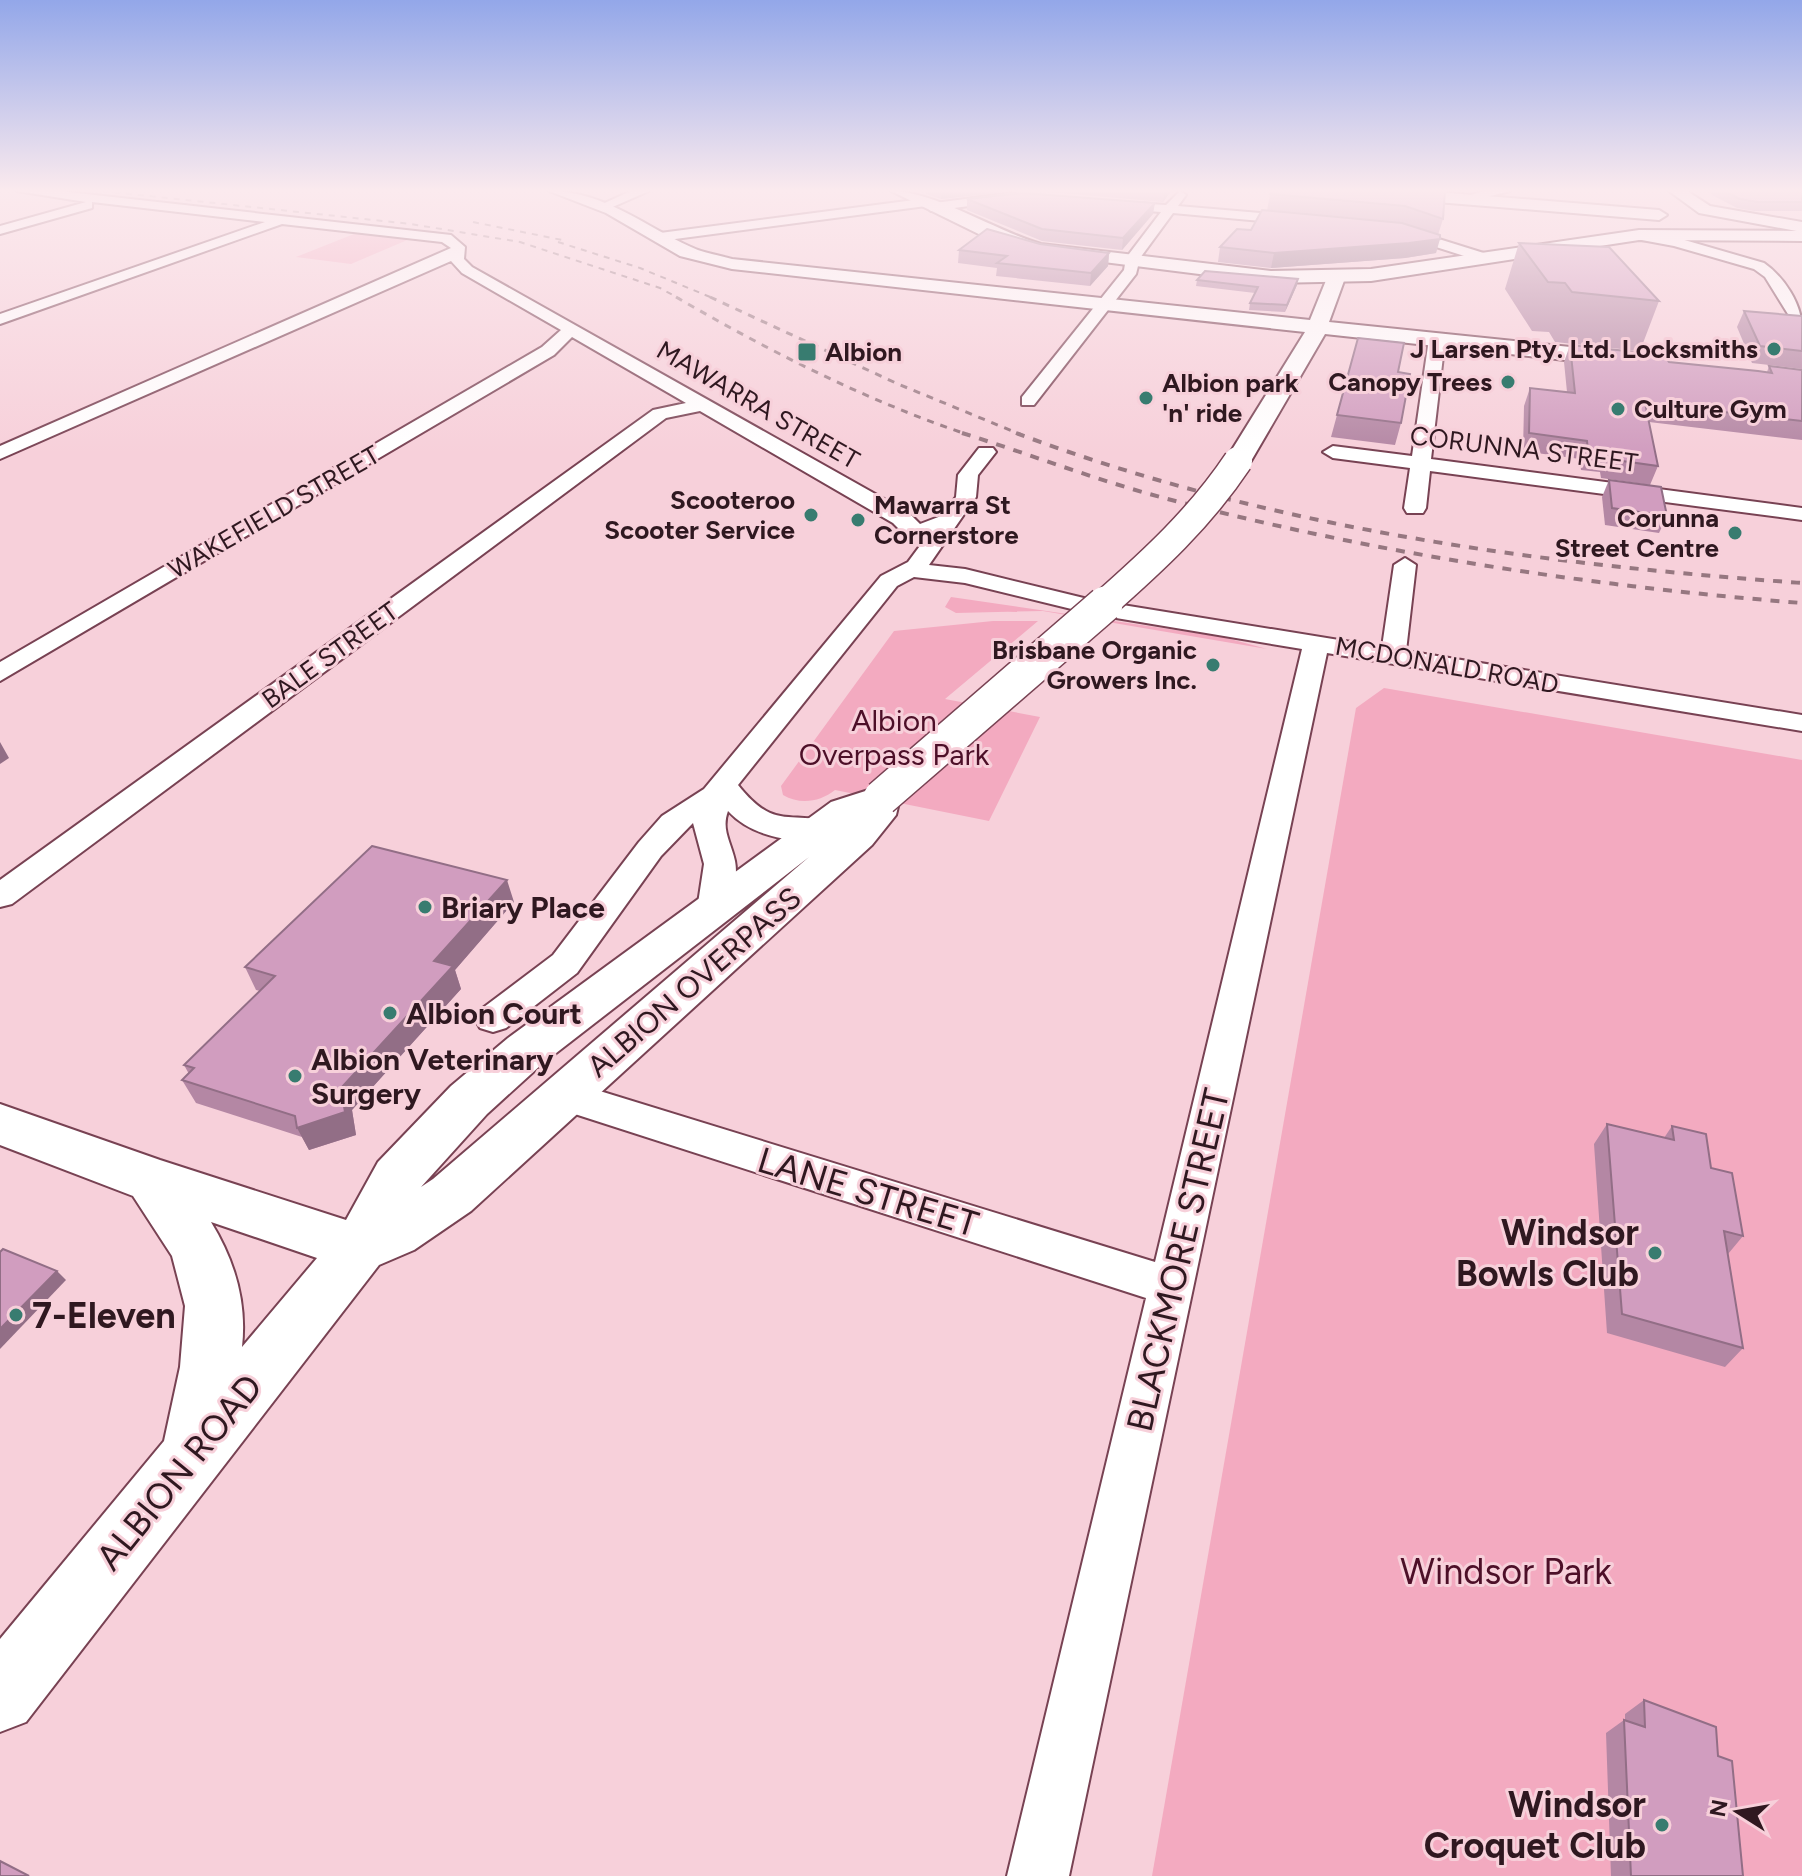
<svg xmlns="http://www.w3.org/2000/svg" width="1802" height="1876" viewBox="0 0 1802 1876" font-family="Figtree,sans-serif">
	<style>
		.green { fill: #f3aac0 }
		.lines { fill: none; stroke-linecap: round; stroke-linejoin: round }
		.street-casing { stroke: #784253; stroke-width: 4 }
		.secondary-casing { stroke: #784253; stroke-width: 4 }
		.highway-casing { stroke: #784253; stroke-width: 4 }
		.street { fill: #fff; fill-rule: evenodd }
		.secondary { fill: #fff; fill-rule: evenodd }
		.highway { fill: #fff; fill-rule: evenodd }
		.rail-far2 { stroke: #967780; stroke-width: 2; stroke-dasharray: 6 6; stroke-linecap: butt }
		.rail-far1 { stroke: #967780; stroke-width: 3; stroke-dasharray: 7 7; stroke-linecap: butt }
		.rail { stroke: #967780; stroke-width: 4; stroke-dasharray: 9 9; stroke-linecap: butt }
		.secondary-bridge-far1-casing { stroke: #784253; stroke-width: 31; stroke-linecap: butt }
		.secondary-bridge-casing { stroke: #784253; stroke-width: 38; stroke-linecap: butt }
		.secondary-bridge-far1 { stroke: #fff; stroke-width: 28 }
		.secondary-bridge { stroke: #fff; stroke-width: 35 }
		.wall { fill: #b487a4 }
		.shaded-wall { fill: #926e86 }
		.building { fill: #d19dbf; stroke: #926e86; stroke-width: 2 }
		.poi-dot { fill: #387c70; stroke: #f7d0da; stroke-width: 3 }
		.labels { text-anchor: middle; dominant-baseline: central; stroke-width: 6; stroke-linejoin: round; paint-order: stroke }
		.far-poi-label { font-size: 26px; font-weight: bold; fill: #2f1820; stroke: #f7d0da; text-anchor: end }
		.far-street-label { font-size: 26px; fill: #2f1820; stroke: #f7d0da }
		.park-label { font-size: 30px; fill: #4d0f28; stroke: #f7d0da }
		.poi-label { font-size: 30px; font-weight: bold; fill: #2f1820; stroke: #f7d0da; text-anchor: start }
		.street-label { font-size: 30px; fill: #2f1820; stroke: #f7d0da }
		.near-street-label { font-size: 36px; fill: #2f1820; stroke: #f7d0da }
		.near-poi-label { font-size: 36px; font-weight: bold; fill: #2f1820; stroke: #f7d0da; text-anchor: end }
		.near-park-label { font-size: 36px; fill: #4d0f28; stroke: #f7d0da }
	</style>
	<rect width="100%" height="100%" fill="#f7d0da"/>
	<g class="green">
		<path d="M359 232 412 238 351 264 296 257Z"/>
		<path d="M951 597 1223 637 1267 649 1043 611 956 613 945 607Z"/>
		<path d="M993 621H1038L945 699 1040 717 989 821 835 790C820 802 800 805 783 795L781 786 894 631Z"/>
		<path d="M1384 688 1802 760V1876H1152L1356 708Z"/>
	</g>
	<g class="lines">
		<defs>
			<g id="street">
				<path d="M17 191H59L451 235 465 247 464 259 472 267 909 513 920 524 941 516 956 497 958 475 979 448H993L996 452 978 475 976 497 929 565 965 569 1092 600 1382 647 1394 565 1405 558 1416 565 1406 651 1802 715V731L1327 653 1069 1876H1007L1146 1298 550 1106 545 1095 550 1084 564 1080 1155 1262 1302 649 1092 614 965 583 914 577 897 586 738 785C774 830 787 811 832 822L836 829 832 836C797 845 753 838 728 811 721 830 731 842 735 861 738 876 734 905 726 918L714 921 702 918 697 910 704 864 693 823 661 856 577 973 506 1028 493 1032 480 1028 475 1019 480 1010 553 955 639 842 662 816 704 789 881 576 908 562 928 535 904 534 893 523 700 411 666 418 12 904 0 907V880L653 410 686 403 572 337 554 355 0 681V662L542 347 561 330 462 273 451 261 0 459V446L451 248 442 242 282 224 0 324V314L265 222 92 202V208L0 234V226L86 202Z"/>
				<path d="M631 191H649L608 209 598 206Z"/>
				<path d="M1180 191 1186 195 1178 206 1306 217 1312 221 1306 225 1173 213 1140 258 1136 274 1034 405H1022V397L1124 270 1126 258 1161 212 1107 208 1101 204 1103 201 1166 205Z"/>
				<path d="M1484 191H1510L1463 203 1457 199Z"/>
				<path d="M1011 193 1015 194V200L931 211 926 206 660 241 653 237 660 233 922 199 927 204Z"/>
				<path d="M1394 225 1490 255 1492 258 1480 261 1389 232V226Z"/>
				<path d="M1636 231 1681 239 1764 263C1784 277 1802 304 1802 329L1796 327 1765 277 1754 269 1674 246 1631 238 1629 235Z"/>
				<path d="M1437 334 1445 339 1431 459 1802 508V520L1430 471 1426 508 1423 513H1407L1404 508 1410 468 1333 458 1323 452 1333 446 1412 456 1429 339Z"/>
			</g>
			<g id="secondary">
				<path d="M549 191C604 191 642 225 691 247 703 253 719 255 732 259L1310 320 1327 278 1336 272 1345 278 1329 322 1629 353 1640 360 1629 367 1325 334 1251 461 1238 469 1225 461 1305 332 732 269 680 256 606 213Z"/>
				<path d="M1669 191H1687L1710 206 1802 222V232L1699 213Z"/>
				<path d="M881 786 895 790 900 798 896 815 872 845 471 1211 414 1250 379 1265 26 1722 0 1732V1639L164 1441 180 1367 185 1306 172 1256 133 1196 0 1145V1104L160 1160 346 1220 378 1162 451 1086 508 1038 831 802ZM809 857 433 1179 421 1187 487 1114 542 1064ZM211 1222 317 1258 242 1347C247 1303 235 1261 211 1222Z"/>
			</g>
			<g id="highway">
				<path d="M891 191C935 191 995 231 1041 244L1271 271 1371 269 1639 230 1802 231V241L1639 240 1371 281 1271 283 1040 254 995 242Z"/>
				<path d="M1356 191H1425L1659 210 1667 215 1659 220 1363 196Z"/>
			</g>
		</defs>
		<use href="#street" class="street-casing"/>
		<use href="#secondary" class="secondary-casing"/>
		<use href="#highway" class="highway-casing"/>
		<use href="#street" class="street"/>
		<use href="#secondary" class="secondary"/>
		<use href="#highway" class="highway"/>
		<g class="rail-far2">
			<path d="M102 191 411 224 520 242 660 288 680 299"/>
			<path d="M473 222 567 241"/>
			<path d="M558 242 640 268 715 299"/>
		</g>
		<g class="rail-far1">
			<path d="M676 297C769 351 867 401 969 435"/>
			<path d="M710 297 898 384 1022 435"/>
		</g>
		<g class="rail">
			<path d="M962 433C1029 454 1096 480 1164 498 1372 553 1587 586 1802 603"/>
			<path d="M1016 433C1269 528 1535 564 1802 583"/>
		</g>
		<defs>
			<path id="secondary-bridge-far1" d="M1102 606C1153 561 1200 518 1238 461"/>
			<path id="secondary-bridge" d="M881 798 1105 604"/>
		</defs>
		<use href="#secondary-bridge-far1" class="secondary-bridge-far1-casing"/>
		<use href="#secondary-bridge" class="secondary-bridge-casing"/>
		<use href="#secondary-bridge-far1" class="secondary-bridge-far1"/>
		<use href="#secondary-bridge" class="secondary-bridge"/>
	</g>
	<g class="wall">
		<path d="M926 191H1011L941 199 926 194Z"/>
		<path d="M1038 191H1171L1163 202Z"/>
		<path d="M1445 191 1443 219 1438 235 1436 253 1405 258 1271 268 1218 262 1220 247 1251 230 1267 211 1270 194Z"/>
		<path d="M1710 191H1802V211H1754L1737 208 1712 195Z"/>
		<path d="M967 199 1153 214 1122 250 1042 241 967 210Z"/>
		<path d="M1519 243 1659 301 1640 351 1555 342 1549 332 1532 331 1505 289Z"/>
		<path d="M1040 244 1109 253 1108 266 1090 286 996 276 997 268 958 263 959 250Z"/>
		<path d="M1197 280 1297 285 1285 312 1249 310 1250 303 1255 293 1196 286Z"/>
		<path d="M1744 311 1802 316V369L1752 363 1737 327Z"/>
		<path d="M1570 345 1669 362 1767 372 1769 366 1802 370V440L1649 422 1658 466 1650 485 1601 478 1600 472 1581 470 1580 459 1523 451 1524 406 1530 388 1567 392 1564 362Z"/>
		<path d="M1398 372 1401 423 1395 445 1331 437 1337 415Z"/>
		<path d="M1609 480 1667 516 1659 533 1605 525 1602 497Z"/>
		<path d="M514 902 455 970 461 989 352 1110 356 1135 309 1150 302 1137 196 1103 182 1080 189 1074 184 1065 260 991 256 990 245 967Z"/>
		<path d="M1607 1124 1664 1138 1672 1126 1711 1168 1743 1236 1728 1254 1743 1348 1725 1367 1607 1333 1594 1144Z"/>
		<path d="M1644 1700 1718 1756 1743 1876H1611L1606 1733 1624 1720H1625V1714Z"/>
	</g>
	<g class="shaded-wall">
		<path d="M941 191H1011L941 199Z"/>
		<path d="M1164 191H1171L1163 202Z"/>
		<path d="M1155 203 1153 214 1122 250 1123 238Z"/>
		<path d="M1440 239 1436 253 1405 258 1271 268 1274 253Z"/>
		<path d="M1109 253 1108 266 1090 286 1091 273Z"/>
		<path d="M1298 279 1297 285 1285 312 1287 305Z"/>
		<path d="M0 742 9 758 0 764Z"/>
		<path d="M507 880 514 902 455 970 461 989 352 1110 356 1135 309 1150 297 1128 341 1088 434 961Z"/>
		<path d="M57 1271 66 1280 0 1349V1329Z"/>
	</g>
	<g class="building">
		<path d="M1272 191H1445L1443 219 1405 206 1270 194Z"/>
		<path d="M1724 191H1802V202H1757L1740 199Z"/>
		<path d="M1023 193 1155 203 1123 238 1042 229 967 199Z"/>
		<path d="M1262 210 1402 223 1440 235V239L1409 243 1274 253 1220 247 1237 229 1251 230Z"/>
		<path d="M987 229 1040 244 1109 253 1091 273 997 263 1007 256 959 250Z"/>
		<path d="M1519 243 1609 247 1659 301 1572 292 1565 283 1548 282Z"/>
		<path d="M1205 271 1298 279 1287 305 1250 303 1258 287 1197 280Z"/>
		<path d="M1744 311 1802 316V351L1760 346Z"/>
		<path d="M1358 338 1404 343 1398 372 1410 374 1401 423 1337 415Z"/>
		<path d="M1570 345 1664 355 1669 362 1758 371 1772 373 1769 366 1802 370V421L1645 403 1658 466 1608 459 1607 453 1588 451 1587 441 1529 433 1530 388 1575 393Z"/>
		<path d="M1609 480 1661 487 1667 516 1612 508Z"/>
		<path d="M372 846 507 880 434 961 453 966 341 1088 345 1112 297 1128 295 1116 182 1080 194 1068 184 1065 275 976 245 967Z"/>
		<path d="M1607 1124 1674 1140 1672 1126 1706 1134 1711 1168 1732 1173 1743 1236 1724 1231 1743 1348 1622 1314Z"/>
		<path d="M3 1249 57 1271 0 1329V1252Z"/>
		<path d="M1644 1700 1716 1727 1718 1756 1732 1761 1743 1876H1631L1624 1720 1645 1727Z"/>
		<path d="M0 1861 29 1876H0Z"/>
	</g>
	<linearGradient id="sky" x2="0" y2="1"><stop stop-color="#93a7e9"/><stop offset="0.42" stop-color="#fbeaee"/><stop offset="1" stop-color="#fbeaee" stop-opacity="0"/></linearGradient>
	<rect width="1802" height="454" fill="url(#sky)"/>
	<g class="poi-dot">
		<circle cx="1774" cy="349" r="8"/>
		<rect x="797" y="342" width="20" height="20" rx="4"/>
		<circle cx="1508" cy="382" r="8"/>
		<circle cx="1146" cy="398" r="8"/>
		<circle cx="1618" cy="409" r="8"/>
		<circle cx="811" cy="515" r="8"/>
		<circle cx="858" cy="520" r="8"/>
		<circle cx="1735" cy="533" r="8"/>
		<circle cx="1213" cy="665" r="8"/>
		<circle cx="425" cy="907" r="8"/>
		<circle cx="390" cy="1013" r="8"/>
		<circle cx="295" cy="1076" r="8"/>
		<circle cx="1655" cy="1253" r="8"/>
		<circle cx="16" cy="1315" r="8"/>
		<circle cx="1662" cy="1825" r="8"/>
	</g>
	<g class="labels">
		<g class="far-poi-label">
			<text x="1758" y="349">J Larsen Pty. Ltd. Locksmiths</text>
			<text x="825" y="352" text-anchor="start">Albion</text>
			<text x="1492" y="382">Canopy Trees</text>
			<text x="1162" y="383" text-anchor="start">Albion park<tspan x="1162" dy="30">'n' ride</tspan></text>
			<text x="1634" y="409" text-anchor="start">Culture Gym</text>
			<text x="795" y="500">Scooteroo<tspan x="795" dy="30">Scooter Service</tspan></text>
			<text x="874" y="505" text-anchor="start">Mawarra St<tspan x="874" dy="30">Cornerstore</tspan></text>
			<text x="1719" y="518">Corunna<tspan x="1719" dy="30">Street Centre</tspan></text>
			<text x="1197" y="650">Brisbane Organic<tspan x="1197" dy="30">Growers Inc.</tspan></text>
		</g>
		<g class="far-street-label">
			<text transform="translate(758 405) rotate(30)">MAWARRA STREET</text>
			<text transform="translate(1524 449) rotate(7)">CORUNNA STREET</text>
			<text transform="translate(274 512) rotate(-30)">WAKEFIELD STREET</text>
			<text transform="translate(330 655) rotate(-36)">BALE STREET</text>
			<text transform="translate(1447 665) rotate(10)">MCDONALD ROAD</text>
		</g>
		<g class="park-label">
			<text x="894" y="720">Albion<tspan x="894" dy="34">Overpass Park</tspan></text>
		</g>
		<g class="poi-label">
			<text x="441" y="907">Briary Place</text>
			<text x="406" y="1013">Albion Court</text>
			<text x="311" y="1059">Albion Veterinary<tspan x="311" dy="34">Surgery</tspan></text>
		</g>
		<g class="street-label">
			<text transform="translate(694 982) rotate(-41)">ALBION OVERPASS</text>
		</g>
		<g class="near-street-label">
			<text transform="translate(868 1192) rotate(17)">LANE STREET</text>
			<text transform="translate(1178 1260) rotate(-77)">BLACKMORE STREET</text>
			<text transform="translate(179 1472) rotate(-51)">ALBION ROAD</text>
		</g>
		<g class="near-poi-label">
			<text x="1639" y="1232">Windsor<tspan x="1639" dy="41">Bowls Club</tspan></text>
			<text x="32" y="1315" text-anchor="start">7-Eleven</text>
			<text x="1646" y="1804">Windsor<tspan x="1646" dy="41">Croquet Club</tspan></text>
		</g>
		<g class="near-park-label">
			<text x="1506" y="1571">Windsor Park</text>
		</g>
	</g>
	<g transform="translate(1738 1812) rotate(281)" stroke="#f7d0da" stroke-width="6" paint-order="stroke">
	<path d="M0-6L14 30L0 20L-14 30Z" fill="#2f1820"/>
	<text y="-12" font-size="22" font-weight="bold" text-anchor="middle" fill="#2f1820">N</text>
	</g>
</svg>
